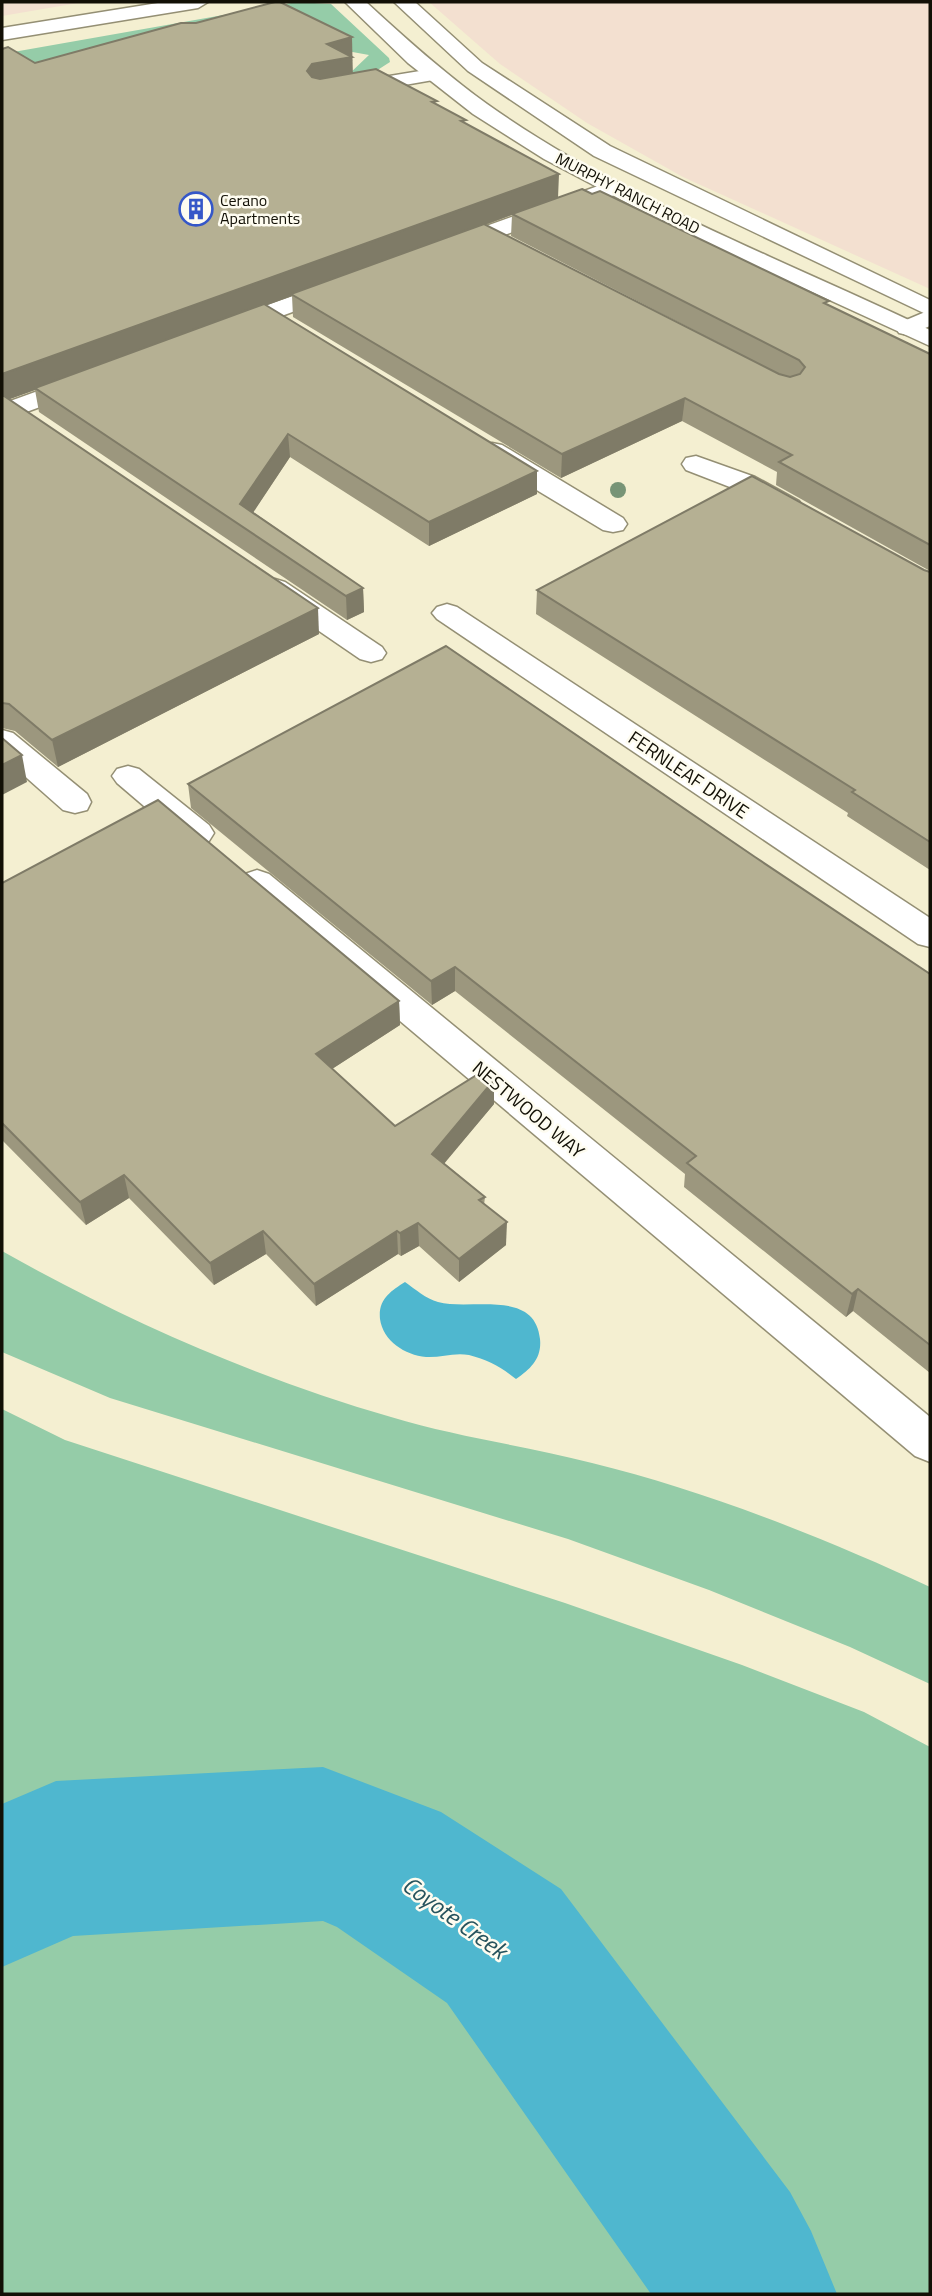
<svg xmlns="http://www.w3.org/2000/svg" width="932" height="2296" viewBox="0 0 932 2296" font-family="'Titillium Web',sans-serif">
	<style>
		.commercial { fill: #f3e0d0 }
		.green { fill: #95cca8 }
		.water { fill: #4fb7cf }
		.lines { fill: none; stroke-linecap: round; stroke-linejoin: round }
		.river { fill: #4fb7cf; fill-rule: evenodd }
		.lane-casing { stroke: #948f74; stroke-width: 3 }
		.street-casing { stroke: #948f74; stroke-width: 3 }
		.secondary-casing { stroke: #948f74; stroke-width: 3 }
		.lane { fill: #fff; fill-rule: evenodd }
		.street { fill: #fff; fill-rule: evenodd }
		.secondary { fill: #fff; fill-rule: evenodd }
		.tree { fill: #779476 }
		.wall { fill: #9c977e; fill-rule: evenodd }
		.shaded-wall { fill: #7f7b67 }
		.building { fill: #b5b093; stroke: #7f7b67; stroke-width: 2 }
		.labels { text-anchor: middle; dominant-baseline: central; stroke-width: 5; stroke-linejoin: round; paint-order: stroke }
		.far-street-label { font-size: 16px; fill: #121006; stroke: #fefcf0 }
		.far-poi-label { font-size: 16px; fill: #121006; stroke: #fefcf0; text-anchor: start }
		.street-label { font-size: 19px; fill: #121006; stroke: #fefcf0 }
		.near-water-label { font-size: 24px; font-style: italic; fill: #26535d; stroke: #fefcf0 }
	</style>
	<rect width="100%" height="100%" fill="#f4efd1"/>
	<g class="commercial">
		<path d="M2 2H84L2 16Z"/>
		<path d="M429 2H930V289L683 177 587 123 500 64Z"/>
	</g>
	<g class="green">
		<path d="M297 2 331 4 389 58 390 62 376 71 348 75 369 55 347 51 57 84 2 54Z"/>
		<path d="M2 1251C124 1320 256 1378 391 1417 457 1437 526 1446 592 1463 706 1491 825 1538 930 1587V1684L850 1647 709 1590 568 1539 110 1398 2 1352Z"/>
		<path d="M2 1409 65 1440 565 1603 742 1665 864 1712 930 1747V2294H2Z"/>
	</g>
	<path class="water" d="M405 1282C415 1289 426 1299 438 1302 470 1311 535 1288 540 1339 542 1358 531 1369 516 1379 501 1367 488 1360 469 1355 454 1352 440 1358 426 1357 405 1355 383 1341 380 1319 378 1299 391 1291 405 1282Z"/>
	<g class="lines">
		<path class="river" d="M323 1767 441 1812 561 1889 790 2192 811 2231 837 2294H651L447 2003 337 1927 323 1921 73 1936 2 1967V1804L56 1781Z"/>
		<defs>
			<g id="lane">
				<path d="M432 69 439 71 442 75 439 79 347 95 340 93 337 89 340 85 347 83Z"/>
				<path d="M612 181 620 183 623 188 620 193 455 253H439L435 248 439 243Z"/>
				<path d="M341 279 350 281 353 286 350 291 235 333 226 335 217 333 214 328 217 323Z"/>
				<path d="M930 310V326L908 335 899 333 896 328 899 323Z"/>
				<path d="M85 374 94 377 98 382 94 387 2 421V404Z"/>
				<path d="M492 443 502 445 623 518 627 524 623 530 613 532 603 530 482 457 479 451 482 445Z"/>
				<path d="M696 456 755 477 799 501 803 507 799 513 789 515 779 513 735 489 686 470 682 464 686 458Z"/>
				<path d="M275 579 285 582 382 647 386 653 382 659 371 662 360 659 265 594 260 588 265 582Z"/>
				<path d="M447 604 457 607 930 918V947L918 944 437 619 432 613 437 607Z"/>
				<path d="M2 730 13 733 87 794 91 802 87 810 75 813 63 810 2 756Z"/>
				<path d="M128 766 139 769 209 825 214 833 209 841 197 844 185 841 117 783 112 776 117 769Z"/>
				<path d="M257 870 269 874 930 1417V1462L915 1456 245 890 240 882 245 874Z"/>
			</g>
			<path id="street" d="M164 2H208L198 8 2 40V28Z"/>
			<g id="secondary">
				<path d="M345 2H366C405 38 444 73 487 104 622 200 782 259 930 330V346L694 238 544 159 473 114 408 63Z"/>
				<path d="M394 2H415L482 63 610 146 930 300V316L594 156 468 71Z"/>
			</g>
		</defs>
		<use href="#lane" class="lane-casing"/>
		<use href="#street" class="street-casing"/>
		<use href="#secondary" class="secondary-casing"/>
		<use href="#lane" class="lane"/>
		<use href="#street" class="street"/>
		<use href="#secondary" class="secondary"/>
	</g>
	<circle class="tree" cx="618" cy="490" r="8"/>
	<g class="wall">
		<path d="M2 49 35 63 353 60H352V74L437 105 466 124 558 197 592 194 930 354V571L776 485 777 472 682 421 561 478 293 317 292 296 265 305 537 471V494L429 546 290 457 253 512 363 588 364 612 347 620 39 412 35 390 9 399 319 634 58 767 15 731 2 728ZM512 215 511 236 781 375 486 225Z"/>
		<path d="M924 570 930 572V870L847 816 848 813 536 614 537 590Z"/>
		<path d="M188 784 755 857 930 974V1373L853 1311 846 1317 684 1187 685 1174 455 991 432 1005 191 808Z"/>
		<path d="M2 883 399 1001 400 1025 332 1069 395 1126 494 1104 444 1163 485 1197 484 1205 506 1245 459 1282 419 1246 401 1256 398 1254 316 1306 266 1254 214 1285 129 1198 86 1225 2 1140Z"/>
	</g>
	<g class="shaded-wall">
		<path d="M352 37 353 80 308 94 307 71 327 44Z"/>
		<path d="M559 174 558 198 293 295 291 294 292 296 2 402V374Z"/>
		<path d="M685 398 682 421 561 478 562 454Z"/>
		<path d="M288 434 290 457 243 528 240 504Z"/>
		<path d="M537 471V494L429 546V522Z"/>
		<path d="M363 588 364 612 347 620 346 596Z"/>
		<path d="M318 608 319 634 58 767 52 740Z"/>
		<path d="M22 755 27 782 2 795V765Z"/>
		<path d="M455 967V991L432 1005 431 981Z"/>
		<path d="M399 1001 400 1025 318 1078 316 1054Z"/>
		<path d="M494 1080V1104L433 1177 432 1154Z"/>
		<path d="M124 1175 129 1198 86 1225 80 1202Z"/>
		<path d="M507 1222 506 1245 459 1282V1259Z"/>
		<path d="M418 1223 419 1246 401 1256 400 1233Z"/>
		<path d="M263 1231 266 1254 214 1285 210 1263Z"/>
		<path d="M397 1231 398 1254 316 1306 314 1284Z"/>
		<path d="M858 1289 853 1311 846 1317 852 1294Z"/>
	</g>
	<g class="building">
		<path d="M275 2H280L352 37 327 44 352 57 312 64 307 71 312 77 320 79 376 69 437 101 432 102 466 120 461 121 559 174 2 374V49L8 47 35 63 181 23H196Z"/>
		<path d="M582 189 592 194 600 191 829 301 824 303 930 354V545L779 462 792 455 685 398 562 454 291 294 484 224 779 374 790 377 800 374 805 367 799 360 512 214Z"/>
		<path d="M264 304 537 471 429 522 288 434 240 504 363 588 346 596 35 388Z"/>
		<path d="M2 396H4L318 608 52 740 9 704 2 703Z"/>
		<path d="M752 476 924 570 930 572V842L852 792 855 790 537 590Z"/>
		<path d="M446 646 755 857 930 974V1345L858 1289 852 1294 687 1163 696 1156 455 967 431 981 188 784Z"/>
		<path d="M2 738 22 755 2 765Z"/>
		<path d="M158 800 399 1001 316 1054 395 1126 483 1071 494 1080 432 1154 485 1197 479 1200 507 1222 459 1259 418 1223 400 1233 397 1231 314 1284 263 1231 210 1263 124 1175 80 1202 2 1123V883Z"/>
	</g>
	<defs>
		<symbol id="building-ring" viewBox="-11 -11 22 22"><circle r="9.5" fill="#fefcf0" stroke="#3557c8" stroke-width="1.5"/><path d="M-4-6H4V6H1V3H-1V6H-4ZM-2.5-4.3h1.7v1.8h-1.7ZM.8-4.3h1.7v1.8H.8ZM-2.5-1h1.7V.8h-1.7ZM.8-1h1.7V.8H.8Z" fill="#3557c8"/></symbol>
	</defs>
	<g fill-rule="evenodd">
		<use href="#building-ring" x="177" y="190" width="38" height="38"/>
	</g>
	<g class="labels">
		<g class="far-street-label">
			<text transform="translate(628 193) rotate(27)">MURPHY RANCH ROAD</text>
		</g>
		<g class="far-poi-label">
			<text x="220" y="200">Cerano<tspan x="220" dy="18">Apartments</tspan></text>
		</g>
		<g class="street-label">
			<text transform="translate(689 774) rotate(34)">FERNLEAF DRIVE</text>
			<text transform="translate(529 1109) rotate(40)">NESTWOOD WAY</text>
		</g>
		<g class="near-water-label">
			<text transform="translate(455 1917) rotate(36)">Coyote Creek</text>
		</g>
	</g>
	<rect width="932" height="2296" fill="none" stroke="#121006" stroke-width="7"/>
</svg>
